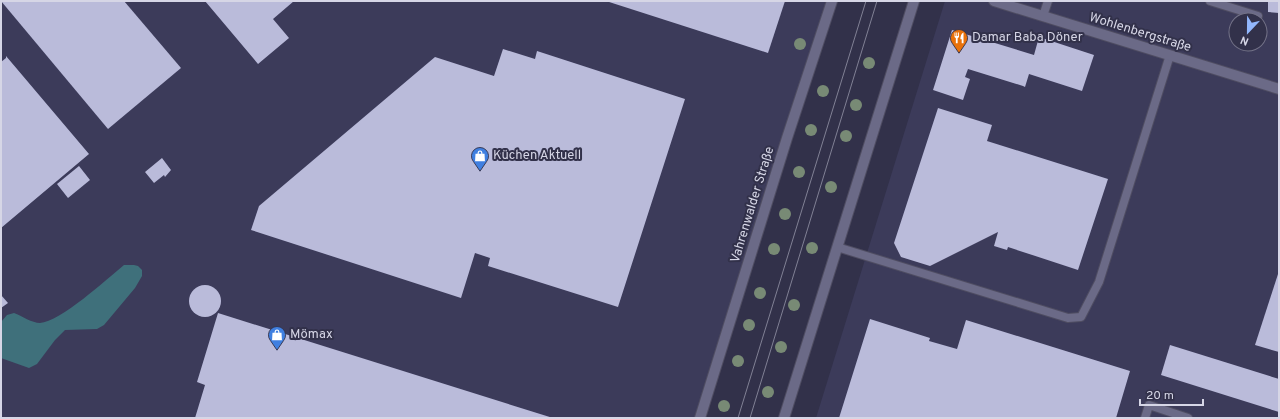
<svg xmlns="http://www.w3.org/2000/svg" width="1280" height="419" viewBox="0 0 1280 419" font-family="Overpass,sans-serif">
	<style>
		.built { fill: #3c3b5a; fill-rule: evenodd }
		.water { fill: #3f707b }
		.building { fill: #babbda }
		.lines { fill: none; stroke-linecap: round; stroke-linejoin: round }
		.lane-casing { stroke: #4f4d62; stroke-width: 10 }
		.street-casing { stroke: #4f4d62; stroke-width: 12 }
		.secondary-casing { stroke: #4f4d62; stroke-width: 12 }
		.lane { stroke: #6b6a87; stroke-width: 8 }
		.street { stroke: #6b6a87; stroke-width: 10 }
		.secondary { stroke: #6b6a87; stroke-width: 10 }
		.tram { stroke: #818195; stroke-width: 1 }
		.tree { fill: #788a75 }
		.labels { text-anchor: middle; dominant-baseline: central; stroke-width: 4; stroke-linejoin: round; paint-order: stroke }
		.street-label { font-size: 13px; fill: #d6d6e6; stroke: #32314a }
		.poi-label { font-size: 13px; fill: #d6d6e6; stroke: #32314a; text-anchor: start }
	</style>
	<rect width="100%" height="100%" fill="#32314a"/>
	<g class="built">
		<path d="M1 1H832L700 418H1Z"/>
		<path d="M945 1H1279V418H816ZM1236 20H1260V44H1236Z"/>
	</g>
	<path class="water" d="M124 265H134L138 266 142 270V276L135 288 104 325 97 329 65 330 55 340 37 364 29 368 1 358V322L7 315 14 313C22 316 32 323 40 323 60 322 107 279 124 265Z"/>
	<g class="building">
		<path d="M1 1H124L181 68 108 129Z"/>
		<path d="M205 1H294L273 19 289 38 258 64Z"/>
		<path d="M606 1H785L768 53Z"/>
		<path d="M1268 1H1279V13L1268 12Z"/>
		<path d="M952 30 1034 55 1039 37 1094 55 1082 91 1029 74 1025 87 1023 86 968 69 965 77 970 79 963 100 933 90Z"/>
		<path d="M503 49 535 59 537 51 685 99 618 307 488 266 490 258 475 253 461 298 251 230 259 206 435 57 494 76Z"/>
		<path d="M6 56 89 154 1 228V62L6 58Z"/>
		<path d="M938 108 992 125 987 141 1108 179 1078 270 1008 247 1007 250 994 246 998 232 930 266 901 257 894 243Z"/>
		<path d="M162 158 171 170 165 177 164 175 154 183 145 172Z"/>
		<path d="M79 166 90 180 68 198 57 184Z"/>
		<path d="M1279 271V352L1255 345Z"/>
		<circle cx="205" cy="301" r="16"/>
		<path d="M1 295 8 303 1 308Z"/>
		<path d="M218 313 553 418H195L205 385 197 382Z"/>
		<path d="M870 319 930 338 929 341 957 349 966 320 1130 371 1116 418H839Z"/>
		<path d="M1170 345 1279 379V412L1161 375Z"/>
	</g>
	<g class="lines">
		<defs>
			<g id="lane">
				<path d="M1210 1 1258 16"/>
				<path d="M1043 16 1048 1"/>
				<path d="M837 247 1068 318 1081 317 1099 282 1170 55"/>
				<path d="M1145 418 1149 405 1188 418"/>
			</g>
			<path id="street" d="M994 1 1279 89"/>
			<g id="secondary">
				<path d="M700 418 787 138 832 1"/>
				<path d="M784 418 914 1"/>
			</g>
		</defs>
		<use href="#lane" class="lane-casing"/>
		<use href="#street" class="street-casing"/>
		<use href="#secondary" class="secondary-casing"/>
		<use href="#lane" class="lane"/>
		<use href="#street" class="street"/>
		<use href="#secondary" class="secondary"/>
		<g class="tram">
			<path d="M738 418 866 1"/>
			<path d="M750 418 877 1"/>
		</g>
	</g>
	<g class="tree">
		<circle cx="800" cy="44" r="6"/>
		<circle cx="869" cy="63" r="6"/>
		<circle cx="823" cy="91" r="6"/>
		<circle cx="856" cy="105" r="6"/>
		<circle cx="811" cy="130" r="6"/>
		<circle cx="846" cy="136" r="6"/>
		<circle cx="799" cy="172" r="6"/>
		<circle cx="831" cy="187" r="6"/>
		<circle cx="785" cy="214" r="6"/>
		<circle cx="812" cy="248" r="6"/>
		<circle cx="774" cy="249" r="6"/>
		<circle cx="760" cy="293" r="6"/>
		<circle cx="794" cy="305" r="6"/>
		<circle cx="749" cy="325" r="6"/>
		<circle cx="781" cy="347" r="6"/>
		<circle cx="738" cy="361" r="6"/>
		<circle cx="768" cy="392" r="6"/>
		<circle cx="724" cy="406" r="6"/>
	</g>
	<defs>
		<symbol id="restaurant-pin" viewBox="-11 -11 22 30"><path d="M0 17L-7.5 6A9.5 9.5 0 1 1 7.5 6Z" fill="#e8710a" stroke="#32314a"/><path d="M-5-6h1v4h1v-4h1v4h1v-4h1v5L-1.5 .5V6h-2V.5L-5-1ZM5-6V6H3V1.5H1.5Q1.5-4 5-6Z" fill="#fff"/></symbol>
		<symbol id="shop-pin" viewBox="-11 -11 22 30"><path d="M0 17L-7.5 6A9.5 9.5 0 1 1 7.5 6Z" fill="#3f7fe0" stroke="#32314a"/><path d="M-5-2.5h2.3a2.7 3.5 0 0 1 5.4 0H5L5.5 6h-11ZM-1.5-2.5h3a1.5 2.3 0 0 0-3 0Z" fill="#fff"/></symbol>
	</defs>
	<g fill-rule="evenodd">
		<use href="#restaurant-pin" x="949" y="28" width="20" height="27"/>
		<use href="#shop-pin" x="470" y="146" width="20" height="27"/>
		<use href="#shop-pin" x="267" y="325" width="20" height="27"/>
	</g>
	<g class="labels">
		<g class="street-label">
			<text transform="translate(1140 33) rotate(17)">Wohlenbergstraße</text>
			<text transform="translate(753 205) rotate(-73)">Vahrenwalder Straße</text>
		</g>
		<g class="poi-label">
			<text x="972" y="38">Damar Baba Döner</text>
			<text x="493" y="156">Küchen Aktuell</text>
			<text x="290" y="335">Mömax</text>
		</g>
	</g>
	<rect width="1280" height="419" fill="none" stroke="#d6d6e6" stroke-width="4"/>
	<g transform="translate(1248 32) rotate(202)"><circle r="19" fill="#32314a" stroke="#747388"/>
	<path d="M0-3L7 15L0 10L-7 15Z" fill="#92b7fd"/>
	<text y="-6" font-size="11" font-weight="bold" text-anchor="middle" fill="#d6d6e6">N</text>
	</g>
	<path d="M1140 399v6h63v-6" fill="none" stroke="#d6d6e6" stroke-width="2"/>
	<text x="1146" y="399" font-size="12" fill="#d6d6e6" stroke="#32314a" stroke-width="3" paint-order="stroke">20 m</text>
</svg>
